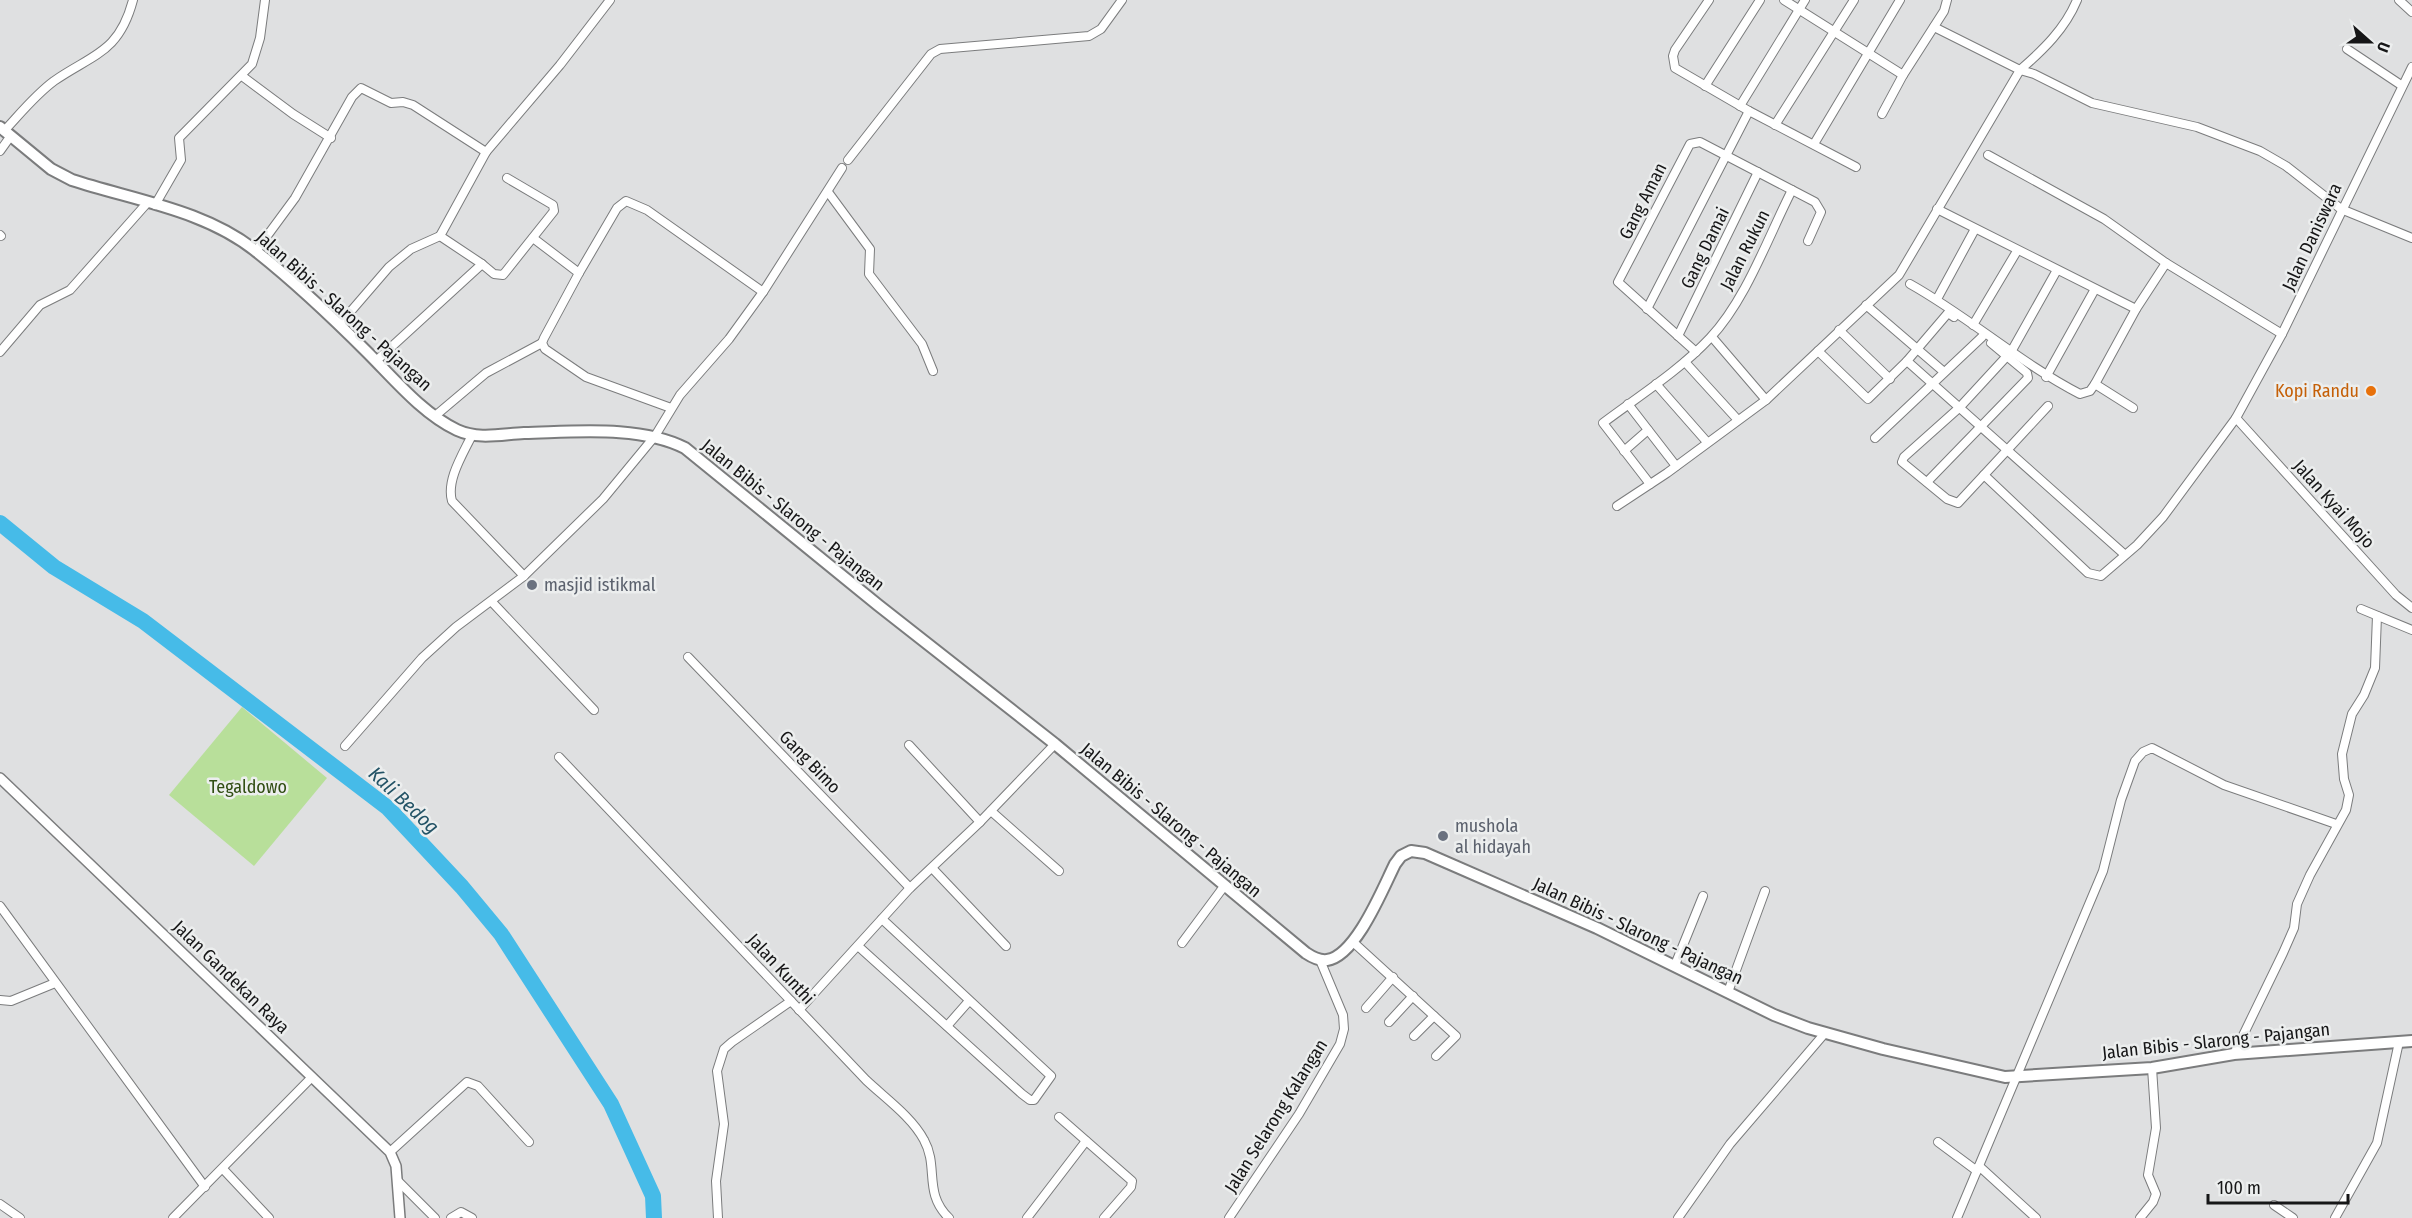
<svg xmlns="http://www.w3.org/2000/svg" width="2412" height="1218" viewBox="0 0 2412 1218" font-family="'Fira Sans Condensed',sans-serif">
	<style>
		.green { fill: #b8df9a }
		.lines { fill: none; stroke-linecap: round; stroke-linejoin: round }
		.river { stroke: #46bbe8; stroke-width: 16 }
		.minor-casing { stroke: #7b7c7d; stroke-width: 10 }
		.tertiary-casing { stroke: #7b7c7d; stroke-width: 12 }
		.secondary-casing { stroke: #7b7c7d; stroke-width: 14 }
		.minor { stroke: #fff; stroke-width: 8 }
		.tertiary { stroke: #fff; stroke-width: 9 }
		.secondary { stroke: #fff; stroke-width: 10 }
		.food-dot { fill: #e8710a; stroke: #eceeee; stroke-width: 2 }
		.worship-dot { fill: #6b7280; stroke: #eceeee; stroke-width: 2 }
		.labels { text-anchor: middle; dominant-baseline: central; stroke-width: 5; stroke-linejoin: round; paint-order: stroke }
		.street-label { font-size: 18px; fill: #161617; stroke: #eceeee }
		.food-label { font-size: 18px; fill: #c56008; stroke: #eceeee; text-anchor: end }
		.worship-label { font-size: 18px; fill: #5b616d; stroke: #eceeee; text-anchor: start }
		.park-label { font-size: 18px; fill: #314e14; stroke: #eceeee }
		.water-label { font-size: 20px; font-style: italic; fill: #235366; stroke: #eceeee }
	</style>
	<rect width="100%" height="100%" fill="#dfe0e1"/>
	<path class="green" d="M242 707 327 778 254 866 169 795Z"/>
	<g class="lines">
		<path class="river" d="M0 523 54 567 143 621 388 808 462 887 501 934 611 1104 653 1196 654 1218"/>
		<defs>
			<g id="minor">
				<path d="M1709 0 1675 50 1673 56 1675 68 1749 111 1856 167"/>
				<path d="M1784 0 1903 75 1944 11 1947 0"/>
				<path d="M2399 0 2412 12"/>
				<path d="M2347 49 2401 85"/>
				<path d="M2020 70 2034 74 2092 103 2197 127 2260 151 2286 166 2341 209 2412 238"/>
				<path d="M2020 70C2043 50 2065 29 2077 0"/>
				<path d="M242 76 293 114 331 138"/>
				<path d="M1705 86 1760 0"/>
				<path d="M1740 106 1805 0"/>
				<path d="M1882 114 1903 75"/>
				<path d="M1775 125 1854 0"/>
				<path d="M4 131C20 114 35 95 54 81 93 54 119 53 133 0"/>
				<path d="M1814 144 1900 0"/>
				<path d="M0 151 10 137"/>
				<path d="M1988 155 2104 219 2166 263"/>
				<path d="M848 160 931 54 940 49 1089 36 1101 29 1122 0"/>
				<path d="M828 192 870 249 869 274 922 344 933 371"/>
				<path d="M155 205 181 160 179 138 252 64 260 38 265 0"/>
				<path d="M1937 209 2136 309"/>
				<path d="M0 235 1 236"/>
				<path d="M533 238 579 273 544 338 542 343 545 349 586 377 671 408"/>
				<path d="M256 251 295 198 352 97 361 88 391 103 403 102 413 105 486 152"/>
				<path d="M482 264 440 236 486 152 560 65 610 0"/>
				<path d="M579 273 617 208 626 201 647 210 763 292"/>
				<path d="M1910 284C1969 317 2020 363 2080 394L2090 391 2095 384 2136 309 2166 263 2282 334"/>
				<path d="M1937 299 1975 229"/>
				<path d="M1866 305 1944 372"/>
				<path d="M1647 309 1749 111"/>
				<path d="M339 325 389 267 411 249 440 236"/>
				<path d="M1973 325 2017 251"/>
				<path d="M1839 330 1890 379"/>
				<path d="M1678 336 1758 172"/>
				<path d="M1712 337 1766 400"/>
				<path d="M1818 351 1868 399 1907 361 1948 313 1954 317"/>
				<path d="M0 352 40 305 70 290 148 202"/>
				<path d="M1696 352 1618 282 1690 144 1700 142 1815 202 1821 212 1808 241"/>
				<path d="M2011 352 2057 270"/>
				<path d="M2007 356 1960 407 1904 457 1902 462 1947 499 1958 503 2048 406"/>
				<path d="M376 361 482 264 494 274 503 275 554 211 553 205 507 178"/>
				<path d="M1907 361 2124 554"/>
				<path d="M1685 362 1737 419"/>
				<path d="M2046 377 2095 289"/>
				<path d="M1656 384 1707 442"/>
				<path d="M2095 384 2133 408"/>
				<path d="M1628 404 1676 466"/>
				<path d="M435 416 486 373 542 343"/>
				<path d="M2236 418 2396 595 2412 608"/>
				<path d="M472 435C463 454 446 480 452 501L524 576"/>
				<path d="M1875 438 1982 337"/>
				<path d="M1624 451 1648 430"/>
				<path d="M1984 475 2088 573 2101 576 2137 545 2163 517 2236 418 2282 334 2412 67"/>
				<path d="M1927 482 2028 378 2027 373 1991 343"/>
				<path d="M1650 484 1603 423C1639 396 1679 371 1710 338 1746 300 1768 237 1792 190"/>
				<path d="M1617 506 1667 473 1766 400 1899 275 2020 70 1934 27"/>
				<path d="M492 602 594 710"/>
				<path d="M2361 609 2412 630"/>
				<path d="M688 657 910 888"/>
				<path d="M909 745 980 822"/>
				<path d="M345 746 422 658 456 627 524 576 603 499 655 436 680 395 729 339 763 292 842 168"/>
				<path d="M559 757 866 1080C885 1098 912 1117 924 1140 939 1167 923 1193 949 1218"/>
				<path d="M991 811 1059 871"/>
				<path d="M933 869 1006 946"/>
				<path d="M0 906 205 1187"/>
				<path d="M1353 942 1456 1036 1436 1056"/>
				<path d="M1182 943 1225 885"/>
				<path d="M858 946 1022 1094 1030 1100H1034L1051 1076 882 919"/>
				<path d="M1675 965 1703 896"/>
				<path d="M1728 992 1765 891"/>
				<path d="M0 1000 11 1001 55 983"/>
				<path d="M1366 1008 1393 977"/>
				<path d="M799 1010 910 888 980 822 1055 744"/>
				<path d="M1389 1022 1413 996"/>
				<path d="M947 1026 969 1001"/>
				<path d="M1414 1036 1434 1016"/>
				<path d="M2234 1054 2283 953 2294 928 2297 904 2310 875 2346 810 2349 795 2344 779 2342 754 2352 714 2364 695 2375 668 2377 616"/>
				<path d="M1059 1117 1132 1181 1131 1187 1104 1218"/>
				<path d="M1938 1142 1977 1171"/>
				<path d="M390 1152 467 1082 478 1086 529 1142"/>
				<path d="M1979 1166 2036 1218"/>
				<path d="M223 1169 269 1218"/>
				<path d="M398 1181 435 1218"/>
				<path d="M0 1204 20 1218"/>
				<path d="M2274 1205 2293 1218"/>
				<path d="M173 1218 312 1077"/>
				<path d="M451 1218 461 1212 472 1218"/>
				<path d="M718 1218 716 1181 724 1124 717 1071 724 1049 732 1042 791 1001"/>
				<path d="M1027 1218 1086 1141"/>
				<path d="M1229 1218 1299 1114 1340 1044 1344 1029 1343 1015 1320 960"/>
				<path d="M1678 1218 1730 1144 1825 1033"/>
				<path d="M1957 1218 2103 871 2121 800 2135 761 2143 752 2152 748 2224 785 2336 824"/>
				<path d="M2140 1218 2153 1202 2156 1194 2148 1175 2156 1128 2152 1068"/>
				<path d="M2335 1218 2377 1143 2399 1042"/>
			</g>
			<path id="tertiary" d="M0 778 390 1152 396 1166 400 1218"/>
			<path id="secondary" d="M0 127 51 169 72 180C133 200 206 210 257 252 296 283 333 318 368 353 394 379 423 414 457 430 479 440 502 434 524 433 574 432 640 425 685 448L878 605 1055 744 1306 953C1312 957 1319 961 1327 960 1356 956 1383 888 1395 864L1401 856 1411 851 1425 853 1597 928 1774 1015 1808 1028 1883 1049 2005 1077 2152 1068 2234 1054 2412 1041"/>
		</defs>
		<use href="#minor" class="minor-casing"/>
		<use href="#tertiary" class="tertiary-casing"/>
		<use href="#secondary" class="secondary-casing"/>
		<use href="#minor" class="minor"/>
		<use href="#tertiary" class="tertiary"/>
		<use href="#secondary" class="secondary"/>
	</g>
	<circle class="food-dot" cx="2371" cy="391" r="6"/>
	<g class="worship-dot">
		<circle cx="532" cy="585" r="6"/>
		<circle cx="1443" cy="836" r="6"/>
	</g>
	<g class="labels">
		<g class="street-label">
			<text transform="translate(1643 201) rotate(-63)">Gang Aman</text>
			<text transform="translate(2312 237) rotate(-65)">Jalan Daniswara</text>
			<text transform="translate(1705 248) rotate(-64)">Gang Damai</text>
			<text transform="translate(1745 250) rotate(-63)">Jalan Rukun</text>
			<text transform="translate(344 311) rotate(42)">Jalan Bibis - Slarong - Pajangan</text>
			<text transform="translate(2334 504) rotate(48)">Jalan Kyai Mojo</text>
			<text transform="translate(793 515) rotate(39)">Jalan Bibis - Slarong - Pajangan</text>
			<text transform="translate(810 762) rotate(46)">Gang Bimo</text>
			<text transform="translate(1171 820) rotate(40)">Jalan Bibis - Slarong - Pajangan</text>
			<text transform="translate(1638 931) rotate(25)">Jalan Bibis - Slarong - Pajangan</text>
			<text transform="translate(781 969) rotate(47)">Jalan Kunthi</text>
			<text transform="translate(231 977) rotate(44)">Jalan Gandekan Raya</text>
			<text transform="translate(2216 1041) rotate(-6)">Jalan Bibis - Slarong - Pajangan</text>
			<text transform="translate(1276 1116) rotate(-58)">Jalan Selarong Kalangan</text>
		</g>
		<g class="food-label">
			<text x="2359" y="391">Kopi Randu</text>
		</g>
		<g class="worship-label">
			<text x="544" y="585">masjid istikmal</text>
			<text x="1455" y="826">mushola<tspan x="1455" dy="21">al hidayah</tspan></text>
		</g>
		<g class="park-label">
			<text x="248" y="787">Tegaldowo</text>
		</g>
		<g class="water-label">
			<text transform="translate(404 800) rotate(43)">Kali Bedog</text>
		</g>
	</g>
	<g transform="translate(2370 42) rotate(111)" stroke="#eceeee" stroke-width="4.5" paint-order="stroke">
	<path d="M0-4.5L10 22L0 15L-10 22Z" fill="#161617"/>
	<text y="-9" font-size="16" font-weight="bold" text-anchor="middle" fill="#161617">U</text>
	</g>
	<path d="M2208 1194v9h140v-9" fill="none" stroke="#161617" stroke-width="3"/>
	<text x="2217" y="1194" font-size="18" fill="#161617" stroke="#eceeee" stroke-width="4.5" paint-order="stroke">100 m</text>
</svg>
